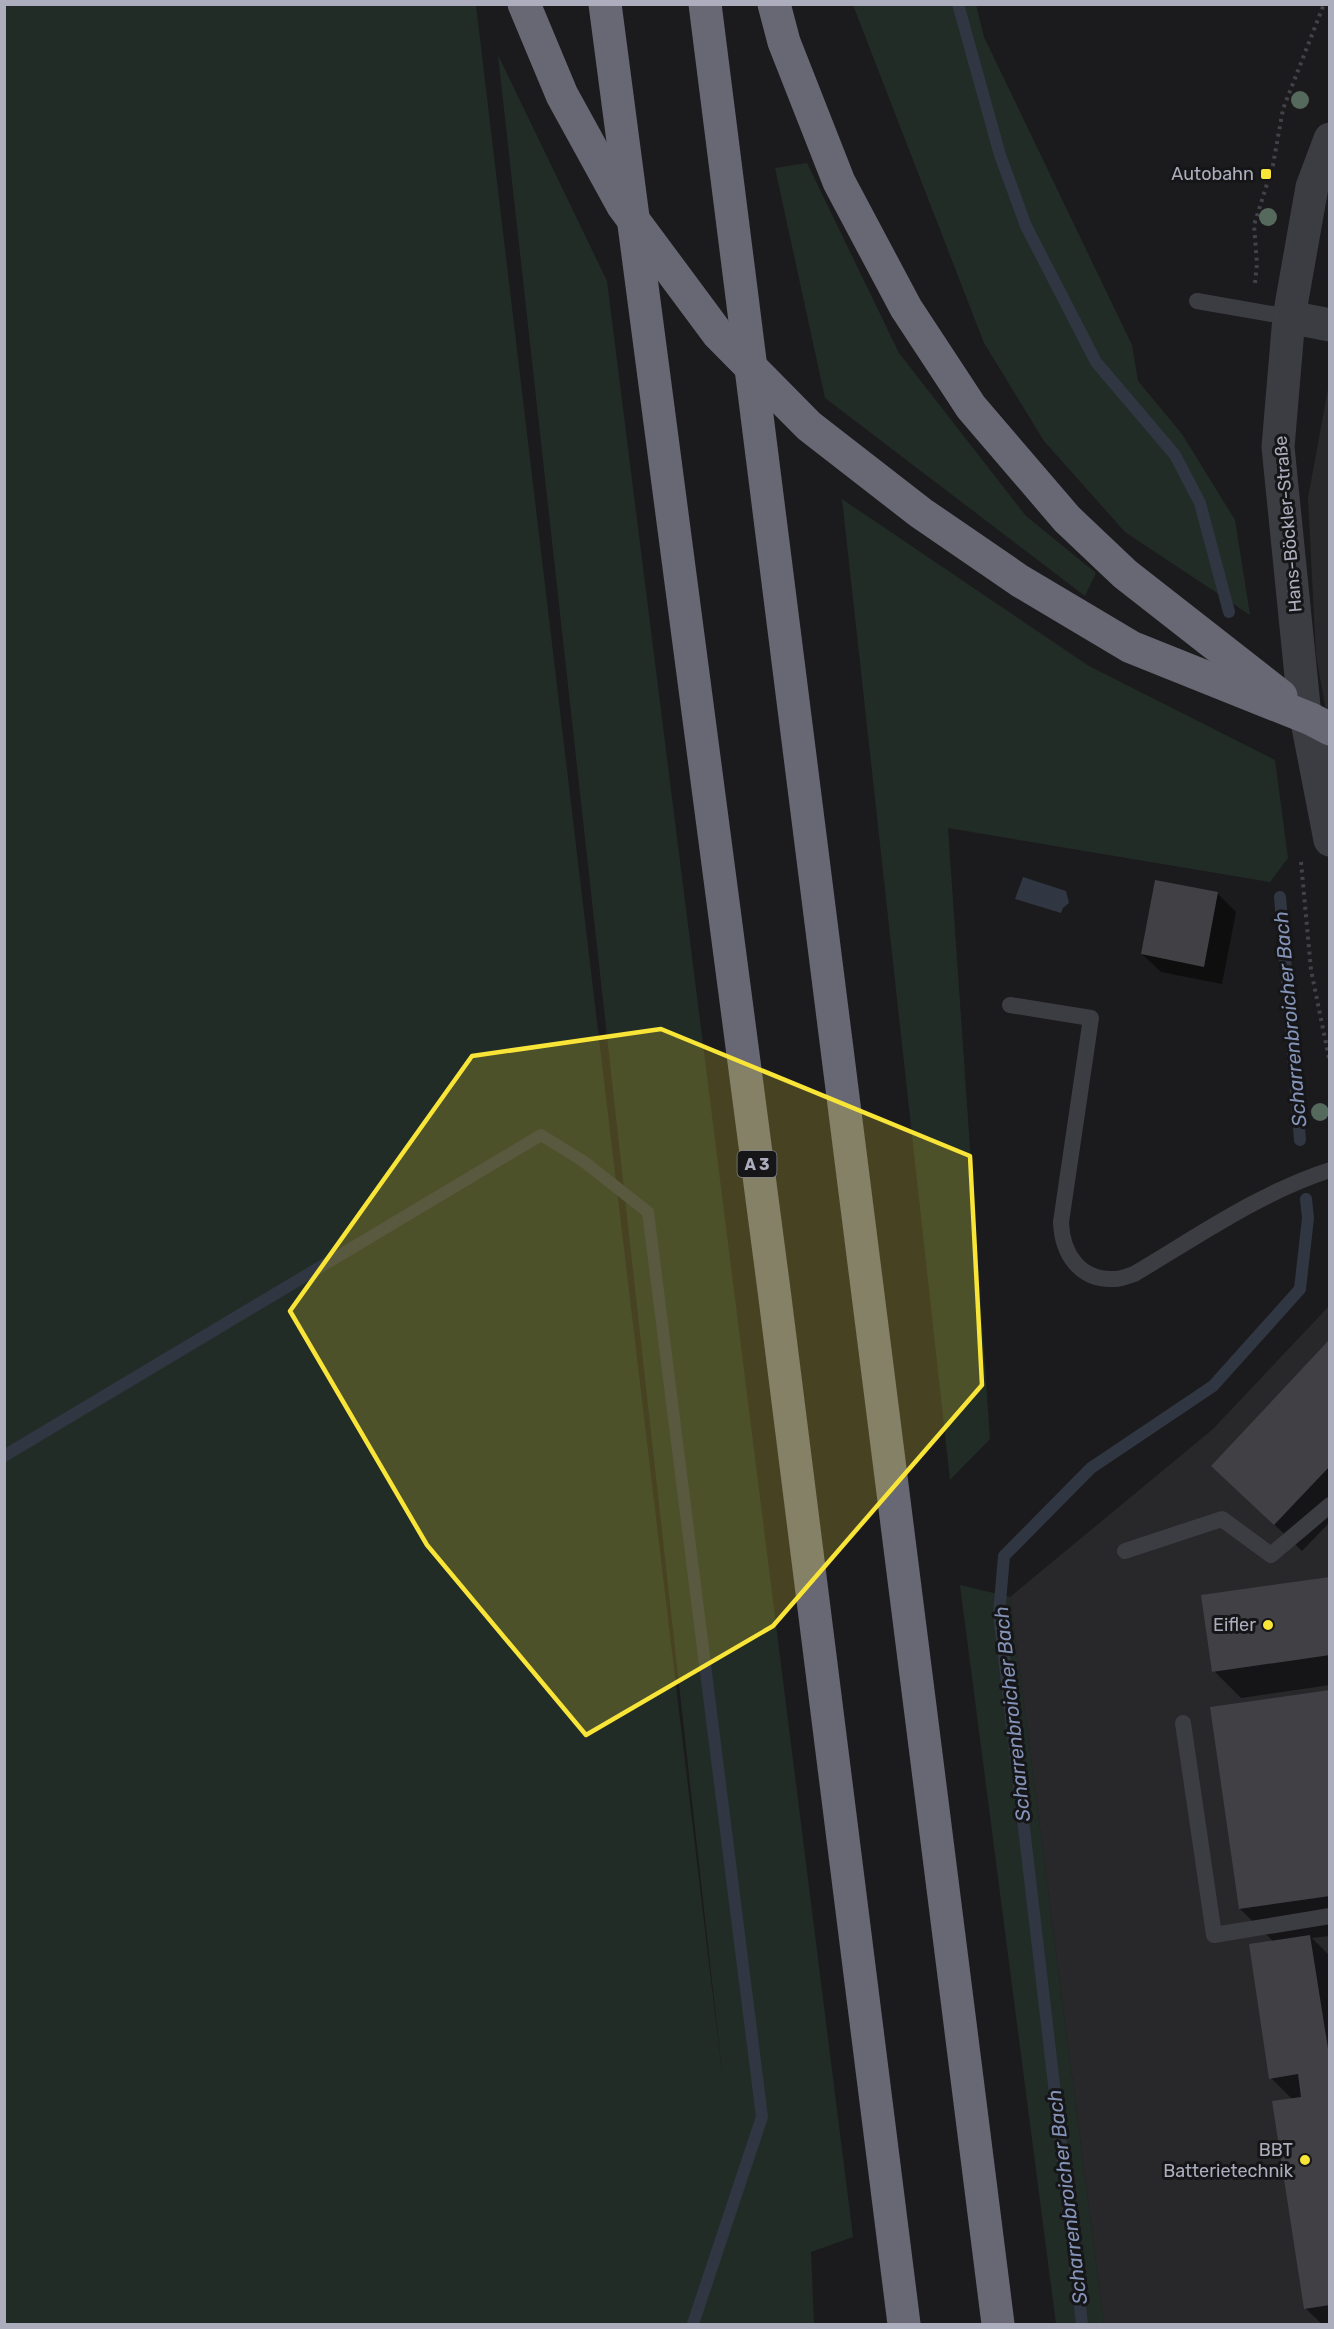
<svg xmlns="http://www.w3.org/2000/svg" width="1334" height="2329" viewBox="0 0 1334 2329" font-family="Rubik,sans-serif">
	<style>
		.built { fill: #28272a }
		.green { fill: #222c26 }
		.water { fill: #303642 }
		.shadow { fill: #0007 }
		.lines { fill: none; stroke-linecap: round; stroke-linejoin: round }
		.stream { stroke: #303642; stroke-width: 12 }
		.building { fill: #414045 }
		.path { stroke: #42424a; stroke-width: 4; stroke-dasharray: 3 4.5; stroke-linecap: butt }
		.service { stroke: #3c3c43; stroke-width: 16 }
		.tertiary { stroke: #3c3c43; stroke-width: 33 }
		.motorway { stroke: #676874; stroke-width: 33 }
		.tree { fill: #55695c }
		.marked { fill: #f8e538; fill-opacity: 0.2; stroke: #f8e538; stroke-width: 4.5; stroke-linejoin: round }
		.poi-dot { fill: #f8e538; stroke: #161618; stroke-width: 2 }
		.labels { text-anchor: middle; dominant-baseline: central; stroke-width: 6; stroke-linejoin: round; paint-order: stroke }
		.shield { fill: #161618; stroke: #80808c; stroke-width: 1.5 }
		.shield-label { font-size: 16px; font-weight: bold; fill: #adaebd }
		.poi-label { font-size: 18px; fill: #adaebd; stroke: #161618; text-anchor: end }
		.street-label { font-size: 18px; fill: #adaebd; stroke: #161618 }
		.water-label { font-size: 20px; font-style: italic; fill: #8493b8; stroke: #161618 }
	</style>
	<rect width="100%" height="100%" fill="#1b1b1d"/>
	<g class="built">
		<path d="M1329 383V728L1316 656 1308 498Z"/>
		<path d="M1329 1306V2324H1104L1010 1597 1213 1429Z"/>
	</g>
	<g class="green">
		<path d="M5 4 476 5 724 2089 498 55 607 281 853 2237 811 2252 814 2324H5Z"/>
		<path d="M853 5H976L984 37 1132 345 1138 381 1182 434 1235 520 1250 615 1125 532 1044 441 984 343Z"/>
		<path d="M807 163 899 353 1026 516 1096 573 1085 596 825 398 775 168Z"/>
		<path d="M842 499 1089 666 1275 760 1288 858 1270 882 948 828 990 1439 950 1480Z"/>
		<path d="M960 1585 1010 1597 1104 2324H1056Z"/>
	</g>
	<path class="water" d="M1023 877 1066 891 1069 903 1063 908 1061 913 1015 899Z"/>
	<g class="shadow">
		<path d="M1217 893 1236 912 1222 984 1161 972 1142 954Z"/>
		<path d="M1330 1342V1522L1302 1551 1240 1492Z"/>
		<path d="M1330 1579V1685L1241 1698 1214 1671Z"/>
		<path d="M1330 1692V1936L1312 1938 1330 1956V2324H1322L1305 2308 1292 2099 1271 2078 1274 1942 1240 1909Z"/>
	</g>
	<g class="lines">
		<g class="stream">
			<path d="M958 4 1000 155 1026 226 1096 362 1175 455 1200 503 1229 612"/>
			<path d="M1280 897 1300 1140"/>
			<path d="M4 1456 541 1135 583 1161 648 1212 762 2117 693 2324"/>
			<path d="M1082 2324 999 1614 1004 1556 1091 1468 1213 1386 1300 1289 1308 1218 1306 1199"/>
		</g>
	</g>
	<g class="building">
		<path d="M1155 880 1218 892 1204 967 1141 954Z"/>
		<path d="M1330 1339V1466L1274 1525 1211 1466Z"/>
		<path d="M1330 1577V1655L1212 1672 1201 1595Z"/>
		<path d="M1330 1690V1896L1239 1909 1210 1707Z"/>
		<path d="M1310 1935 1330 2061V2305L1304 2309 1272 2101 1301 2097 1298 2074 1269 2079 1249 1944Z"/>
	</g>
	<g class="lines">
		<g class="path">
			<path d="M1255 283 1257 264 1254 225 1273 165 1283 109 1324 4"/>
			<path d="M1301 862 1311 970 1330 1063"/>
		</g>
		<g class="service">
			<path d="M1197 301 1289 317"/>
			<path d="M1010 1005 1091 1018 1061 1222C1062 1254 1080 1281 1115 1279 1121 1279 1128 1276 1134 1274 1197 1237 1259 1193 1330 1170"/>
			<path d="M1125 1551 1222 1519 1271 1555 1330 1505"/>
			<path d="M1183 1723 1214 1935 1330 1916"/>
		</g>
		<g class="tertiary">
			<path d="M1330 139 1312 187 1289 317 1278 447 1304 706 1330 840"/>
			<path d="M1289 317 1330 325"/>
		</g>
		<g class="motorway">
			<path d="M524 4 562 95 623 206 718 334 809 426 921 513 1020 581 1131 647 1311 719 1330 729"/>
			<path d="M605 4 774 1290 904 2324"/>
			<path d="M705 4 998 2324"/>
			<path d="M774 4 784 42 839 182 906 308 971 407 1067 519 1125 574 1281 696"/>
		</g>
	</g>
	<g class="tree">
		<circle cx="1300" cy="100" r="9"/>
		<circle cx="1268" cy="217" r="9"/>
		<circle cx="1320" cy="1112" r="9"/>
	</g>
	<path class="marked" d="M661 1029 970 1156 982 1385 773 1626 586 1735 427 1545 290 1311 472 1056Z"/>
	<g class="poi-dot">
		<rect x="1260" y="168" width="12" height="12" rx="3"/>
		<circle cx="1268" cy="1625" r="6"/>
		<circle cx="1305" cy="2160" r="6"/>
	</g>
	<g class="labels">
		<rect class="shield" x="737.5" y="1151" width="39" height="26" rx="4.5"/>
		<g class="shield-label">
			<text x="757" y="1164">A 3</text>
		</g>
		<g class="poi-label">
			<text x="1254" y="174">Autobahn</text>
			<text x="1256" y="1625">Eifler</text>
			<text x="1293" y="2150">BBT<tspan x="1293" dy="21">Batterietechnik</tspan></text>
		</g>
		<g class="street-label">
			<text transform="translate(1288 524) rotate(-95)">Hans-Böckler-Straße</text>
		</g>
		<g class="water-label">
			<text transform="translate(1290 1019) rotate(-95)">Scharrenbroicher Bach</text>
			<text transform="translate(1012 1714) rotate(-96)">Scharrenbroicher Bach</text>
			<text transform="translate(1067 2197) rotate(-97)">Scharrenbroicher Bach</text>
		</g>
	</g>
	<rect width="1334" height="2329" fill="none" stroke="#adaebd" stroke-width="12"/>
</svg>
